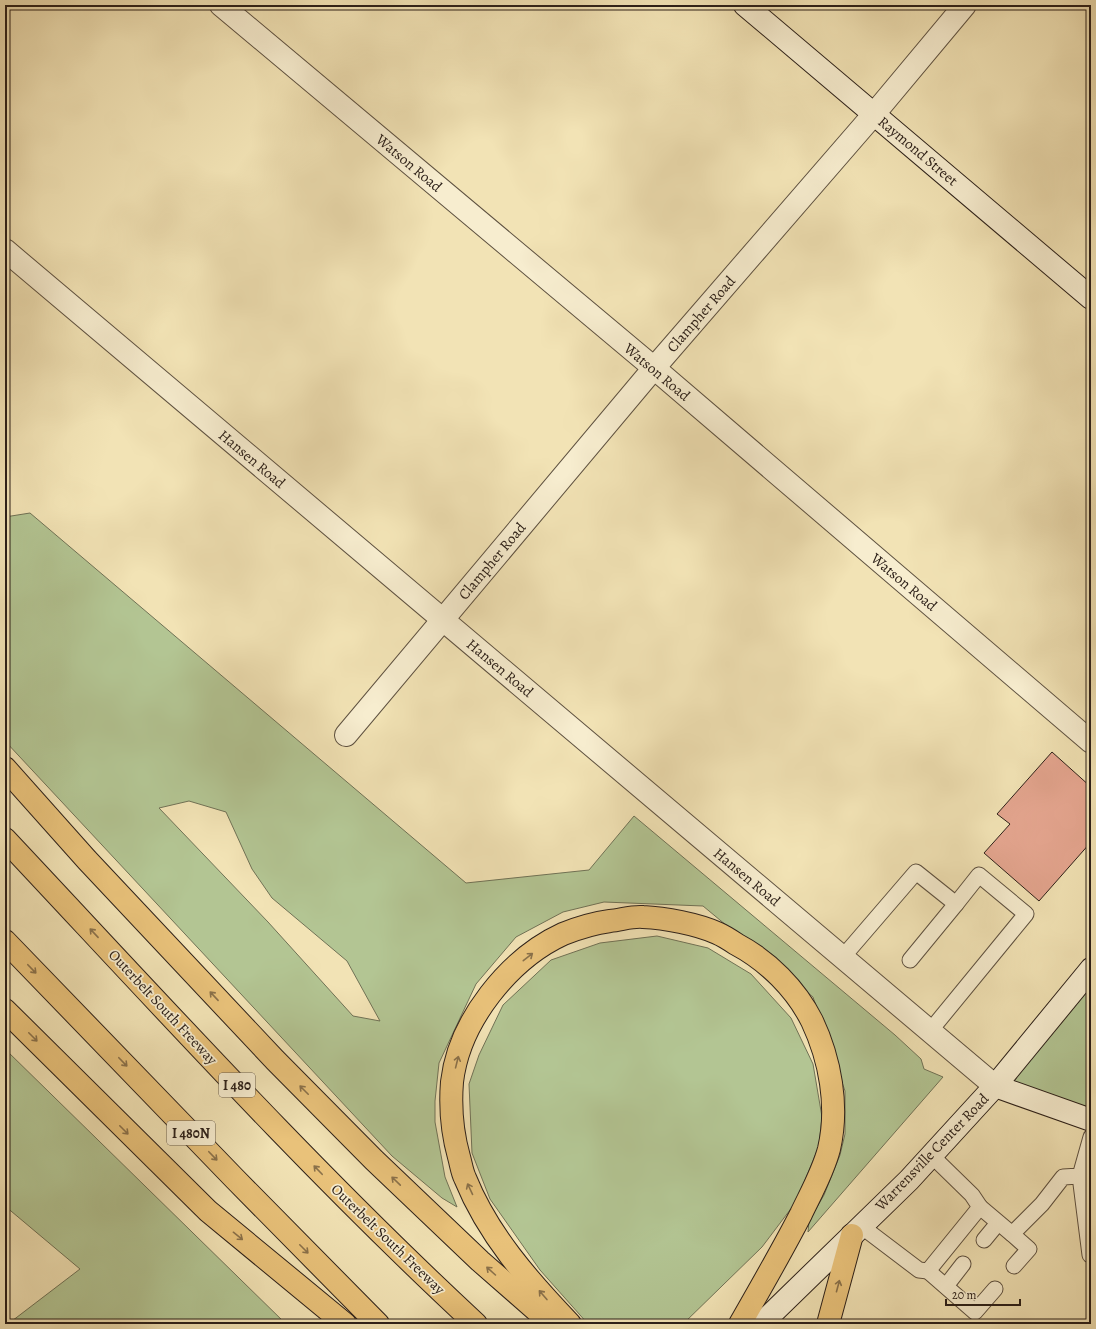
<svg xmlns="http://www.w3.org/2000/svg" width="1096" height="1329" viewBox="0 0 1096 1329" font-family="Alegreya,serif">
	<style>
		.green { fill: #b3c593; stroke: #707256; fill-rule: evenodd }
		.building { fill: #e5a690; stroke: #2c2019 }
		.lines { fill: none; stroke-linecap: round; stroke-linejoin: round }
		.lane-casing { stroke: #5e5140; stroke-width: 17 }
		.street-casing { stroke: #5e5140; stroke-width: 24 }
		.secondary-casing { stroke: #2c2019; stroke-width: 24 }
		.highway-casing { stroke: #2c2019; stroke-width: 24 }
		.lane { stroke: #f7edcf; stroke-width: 15 }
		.street { stroke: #f7edcf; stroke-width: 22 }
		.secondary { stroke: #f7edcf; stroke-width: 22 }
		.highway { stroke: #e9c27a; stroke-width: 22 }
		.oneway { stroke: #8a714a }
		.labels { text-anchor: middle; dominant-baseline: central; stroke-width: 3.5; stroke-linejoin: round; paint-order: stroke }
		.shield { fill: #f7edcf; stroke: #695e50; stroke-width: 1 }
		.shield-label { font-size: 14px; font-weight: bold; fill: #2c2019 }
		.street-label { font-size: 15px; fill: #2c2019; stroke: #f7edcf }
	</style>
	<rect width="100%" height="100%" fill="#f2e3b5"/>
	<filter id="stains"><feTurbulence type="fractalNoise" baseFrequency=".005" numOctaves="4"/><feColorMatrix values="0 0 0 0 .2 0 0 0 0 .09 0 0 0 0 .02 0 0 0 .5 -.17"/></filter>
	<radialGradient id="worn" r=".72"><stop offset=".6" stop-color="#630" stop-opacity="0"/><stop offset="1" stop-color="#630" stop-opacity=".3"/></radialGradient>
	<g class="green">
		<path d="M30 513 466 883 589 870 634 816 895 1035 921 1059 924 1069 943 1077 808 1232 809 1221 824 1195 840 1155 845 1134V1091L813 997 703 906 604 902 563 912 516 937 476 984 439 1063 435 1101V1122L445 1177 457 1207 442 1198 392 1156 5 741V517ZM189 801 226 812 252 869 272 898 347 961 380 1021 353 1016 268 922 159 808Z"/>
		<path d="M657 936 708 948 751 974 791 1018 813 1064 822 1117 819 1146 796 1202 762 1247 683 1324H588L540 1270 490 1199 472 1153 469 1084 479 1055 503 1005 551 960 600 943Z"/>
		<path d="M1091 985V1120L995 1086Z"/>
		<path d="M5 1049 286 1324H8L80 1269 5 1206Z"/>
	</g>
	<path class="building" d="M1052 752 1091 787V842L1039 901 984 853 1010 824 997 814Z"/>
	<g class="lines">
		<defs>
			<g id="lane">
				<path d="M842 958 916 872 956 904 979 875 1026 914 930 1031"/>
				<path d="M910 960 956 904"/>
				<path d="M1080 1176 1090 1255"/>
				<path d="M980 1207 1012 1234 1042 1204 1063 1177 1080 1176 1091 1137"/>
				<path d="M861 1226 919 1270 928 1271 980 1207 972 1195 931 1155"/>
				<path d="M1012 1234 1029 1249 1014 1266"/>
				<path d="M984 1240 998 1223"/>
				<path d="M928 1271 975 1312 995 1289"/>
				<path d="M946 1286 963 1264"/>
			</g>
			<g id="street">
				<path d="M221 5 654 368 1091 742"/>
				<path d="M5 250 995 1086"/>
				<path d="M346 735 654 368 874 114 965 5"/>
			</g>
			<g id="secondary">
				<path d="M745 5 1091 298"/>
				<path d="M995 1086 1091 1120"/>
				<path d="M761 1324 909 1180 995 1086 1091 969"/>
			</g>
			<g id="highway">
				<path d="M5 768 87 860 275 1060 374 1160 480 1261 552 1324"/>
				<path d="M5 839C159 1003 311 1171 476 1324"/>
				<path d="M5 941 235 1179 378 1324"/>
				<path d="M5 1010 208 1211 345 1324"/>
				<path d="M570 1324C528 1280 488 1235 465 1178 462 1172 461 1164 459 1157 452 1132 450 1107 452 1082 459 1021 509 959 563 934 578 928 595 923 610 921 621 920 632 916 643 917 665 918 697 924 717 933 724 936 730 940 736 944 768 961 796 989 812 1021 830 1059 839 1106 829 1149 823 1172 811 1193 801 1214 782 1251 761 1287 740 1324"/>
				<path d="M828 1324 852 1235"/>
			</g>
		</defs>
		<use href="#lane" class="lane-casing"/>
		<use href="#street" class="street-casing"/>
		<use href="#secondary" class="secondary-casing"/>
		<use href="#highway" class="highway-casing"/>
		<use href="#lane" class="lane"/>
		<use href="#street" class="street"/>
		<use href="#secondary" class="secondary"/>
		<use href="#highway" class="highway"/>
	</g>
	<defs><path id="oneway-shaft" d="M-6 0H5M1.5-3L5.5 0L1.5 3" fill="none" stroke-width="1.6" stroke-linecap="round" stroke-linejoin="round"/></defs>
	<g class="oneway">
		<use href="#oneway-shaft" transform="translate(94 933) rotate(-133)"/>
		<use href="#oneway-shaft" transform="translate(528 957) rotate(-38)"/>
		<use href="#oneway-shaft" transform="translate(32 969) rotate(46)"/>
		<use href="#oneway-shaft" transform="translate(214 996) rotate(-133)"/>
		<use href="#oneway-shaft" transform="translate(33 1037) rotate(45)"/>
		<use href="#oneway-shaft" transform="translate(123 1062) rotate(46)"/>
		<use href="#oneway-shaft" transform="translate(457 1062) rotate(-76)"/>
		<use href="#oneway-shaft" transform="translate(304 1090) rotate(-135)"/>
		<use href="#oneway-shaft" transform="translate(124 1130) rotate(45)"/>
		<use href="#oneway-shaft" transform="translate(213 1156) rotate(46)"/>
		<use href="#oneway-shaft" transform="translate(318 1170) rotate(-134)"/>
		<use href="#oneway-shaft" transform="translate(396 1181) rotate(-136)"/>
		<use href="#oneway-shaft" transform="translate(470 1189) rotate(-115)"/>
		<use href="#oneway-shaft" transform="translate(238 1236) rotate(39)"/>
		<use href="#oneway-shaft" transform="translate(304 1249) rotate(45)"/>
		<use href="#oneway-shaft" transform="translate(491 1271) rotate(-138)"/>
		<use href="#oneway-shaft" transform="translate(838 1286) rotate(-75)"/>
		<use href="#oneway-shaft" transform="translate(543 1295) rotate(-131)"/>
	</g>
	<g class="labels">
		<g class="shield">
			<rect x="219" y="1073" width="36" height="24" rx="3"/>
			<rect x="167" y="1121" width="48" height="24" rx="3"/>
		</g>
		<g class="shield-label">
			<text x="237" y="1085">I 480</text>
			<text x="191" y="1133">I 480N</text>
		</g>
		<g class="street-label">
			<text transform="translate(918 151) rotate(40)">Raymond Street</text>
			<text transform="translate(409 163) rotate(40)">Watson Road</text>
			<text transform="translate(701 314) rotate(-49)">Clampher Road</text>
			<text transform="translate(657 372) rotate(40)">Watson Road</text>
			<text transform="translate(252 459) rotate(40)">Hansen Road</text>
			<text transform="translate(492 561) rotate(-50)">Clampher Road</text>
			<text transform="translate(904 582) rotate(40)">Watson Road</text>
			<text transform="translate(500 668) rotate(40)">Hansen Road</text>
			<text transform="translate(747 877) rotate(40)">Hansen Road</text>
			<text transform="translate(163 1007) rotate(47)">Outerbelt South Freeway</text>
			<text transform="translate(932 1152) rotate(-46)">Warrensville Center Road</text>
			<text transform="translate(388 1239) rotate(44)">Outerbelt South Freeway</text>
		</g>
	</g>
	<rect width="1096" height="1329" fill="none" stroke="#f2e3b5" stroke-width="20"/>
	<rect x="6" y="6" width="1084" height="1317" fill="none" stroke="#2c2019" stroke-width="2"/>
	<rect x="10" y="10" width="1076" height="1309" fill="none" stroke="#2c2019"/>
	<path d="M946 1299v6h74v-6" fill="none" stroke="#2c2019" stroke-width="2"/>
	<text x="952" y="1299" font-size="12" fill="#2c2019" stroke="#f7edcf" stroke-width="3" paint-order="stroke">20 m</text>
	<rect width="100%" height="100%" filter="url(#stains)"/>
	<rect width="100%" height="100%" fill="url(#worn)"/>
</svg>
